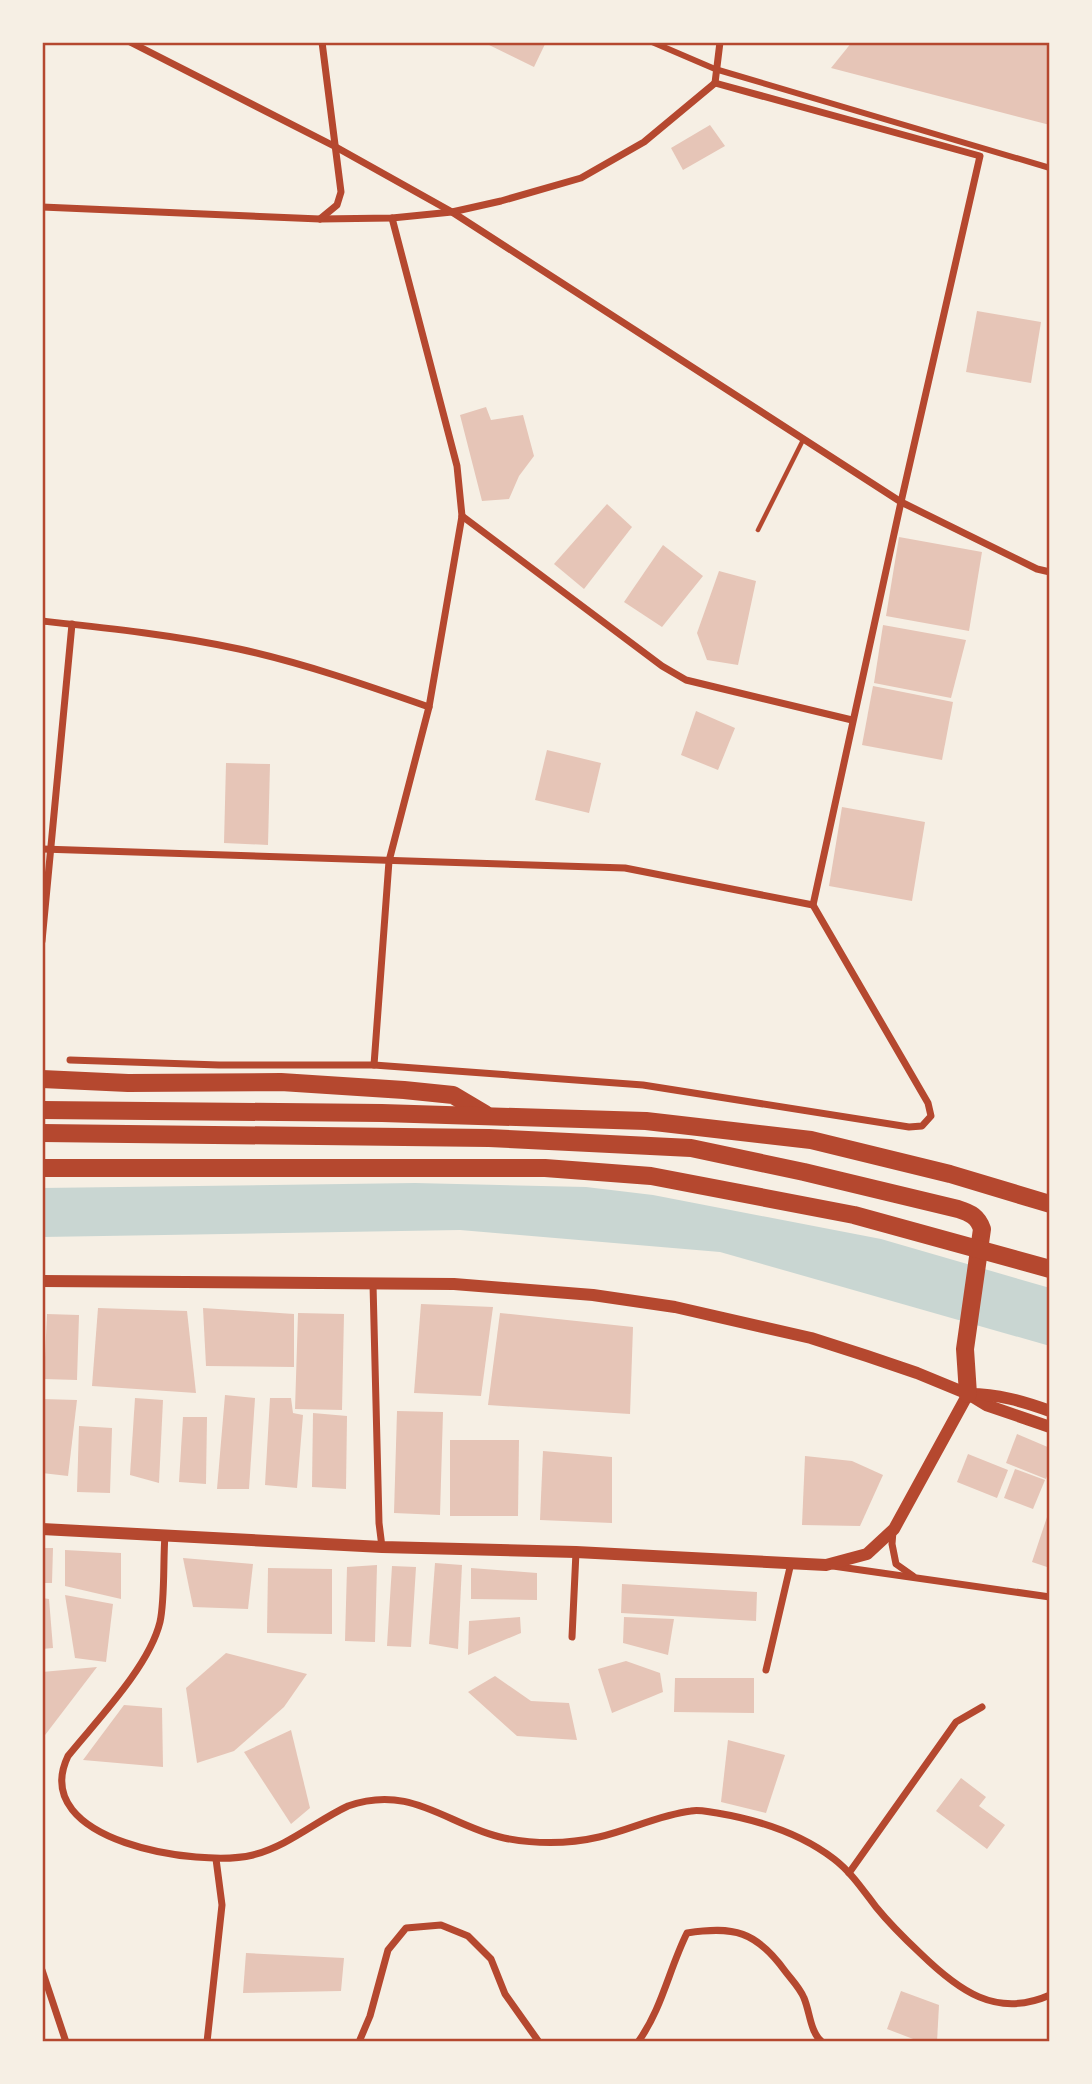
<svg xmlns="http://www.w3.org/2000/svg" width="1092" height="2084" viewBox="0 0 1092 2084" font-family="'Fira Sans',sans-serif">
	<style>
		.water { fill: #c9d6d2 }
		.building { fill: #e6c5b7 }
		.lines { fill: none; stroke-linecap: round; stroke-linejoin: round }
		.service { stroke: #b5482f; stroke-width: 4.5 }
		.pedestrian { stroke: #b5482f; stroke-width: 6 }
		.minor { stroke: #b5482f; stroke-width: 7 }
		.tertiary { stroke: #b5482f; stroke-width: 12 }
		.motorway { stroke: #b5482f; stroke-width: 18 }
		.neatline { fill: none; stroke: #b5482f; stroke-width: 2.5 }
	</style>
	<rect width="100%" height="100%" fill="#f6efe4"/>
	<path class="water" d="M415 1183 586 1187 653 1195 881 1239 1050 1288V1346L720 1252 460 1230 42 1237V1188Z"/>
	<g class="building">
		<path d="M483 42H546L534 67Z"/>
		<path d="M852 42H1050V125L831 68Z"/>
		<path d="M710 125 725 146 683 170 671 148Z"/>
		<path d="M977 311 1041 322 1031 383 966 372Z"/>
		<path d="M486 407 491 420 523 415 534 456 519 476 509 499 482 501 460 415Z"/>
		<path d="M607 504 632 527 584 589 554 564Z"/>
		<path d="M899 537 982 552 969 631 886 616Z"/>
		<path d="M663 545 703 576 662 627 624 602Z"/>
		<path d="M719 571 756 581 738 665 707 660 697 633Z"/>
		<path d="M883 625 966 640 951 698 874 683Z"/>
		<path d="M873 686 953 702 942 760 862 745Z"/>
		<path d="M696 711 735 728 718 770 681 755Z"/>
		<path d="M547 750 601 763 589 813 535 800Z"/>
		<path d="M226 763 270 764 268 845 224 843Z"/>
		<path d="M842 807 925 822 912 901 829 886Z"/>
		<path d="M421 1304 493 1307 481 1396 414 1393Z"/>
		<path d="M98 1308 187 1311 196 1393 92 1386Z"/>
		<path d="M203 1308 294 1314V1367L206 1366Z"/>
		<path d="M298 1313 344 1314 342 1410 295 1409Z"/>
		<path d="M500 1313 633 1327 630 1414 488 1405Z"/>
		<path d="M47 1314 79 1315 77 1380 44 1379Z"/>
		<path d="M225 1395 255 1398 249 1489H217Z"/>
		<path d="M135 1398 163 1400 159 1483 130 1475Z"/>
		<path d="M270 1398H291L293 1413 303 1415 297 1488 265 1485Z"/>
		<path d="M42 1399 77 1400 68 1476 42 1473Z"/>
		<path d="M397 1411 443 1412 440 1515 394 1513Z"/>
		<path d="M313 1413 347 1416 346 1489 312 1487Z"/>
		<path d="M183 1417H207L206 1484 179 1482Z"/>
		<path d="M79 1426 112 1428 110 1493 77 1492Z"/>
		<path d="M1017 1434 1050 1448V1468L1046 1479 1006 1463Z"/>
		<path d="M450 1440H519L518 1516H450Z"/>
		<path d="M543 1451 612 1457V1523L540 1520Z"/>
		<path d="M968 1454 1008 1470 997 1498 957 1482Z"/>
		<path d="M805 1456 852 1461 883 1475 860 1526 802 1525Z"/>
		<path d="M1015 1469 1045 1480 1033 1509 1004 1498Z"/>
		<path d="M1050 1508V1568L1032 1562Z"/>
		<path d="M42 1548H53L52 1583H42Z"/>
		<path d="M65 1550 121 1553V1599L65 1586Z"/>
		<path d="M183 1558 253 1564 248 1609 193 1607Z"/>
		<path d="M435 1563 462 1565 458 1649 429 1644Z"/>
		<path d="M377 1565 375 1642 345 1641 347 1567Z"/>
		<path d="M392 1566 416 1567 411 1647 387 1646Z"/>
		<path d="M268 1568 332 1569V1634L267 1633Z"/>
		<path d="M471 1568 537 1573V1600L471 1599Z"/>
		<path d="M622 1584 757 1592 756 1621 621 1613Z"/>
		<path d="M65 1595 113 1604 106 1662 75 1658Z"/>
		<path d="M42 1598 49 1599 53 1648 42 1649Z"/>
		<path d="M520 1617 521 1633 468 1655 469 1621Z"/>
		<path d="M624 1617 674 1619 668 1655 623 1643Z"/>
		<path d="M226 1653 307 1674 284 1707 234 1751 197 1763 186 1688Z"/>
		<path d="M626 1661 660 1673 663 1692 612 1713 598 1669Z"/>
		<path d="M97 1667 42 1739V1672Z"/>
		<path d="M495 1676 531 1701 569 1703 577 1740 517 1736 468 1692Z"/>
		<path d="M675 1678H754V1713L674 1712Z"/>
		<path d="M124 1705 162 1708 163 1767 83 1760Z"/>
		<path d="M291 1730 310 1808 291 1824 244 1752Z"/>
		<path d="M728 1740 785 1755 766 1813 721 1802Z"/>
		<path d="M961 1778 986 1797 979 1806 1005 1825 987 1849 936 1811Z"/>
		<path d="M246 1953 344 1958 341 1991 243 1993Z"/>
		<path d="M901 1991 939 2005 937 2042H921L887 2029Z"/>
	</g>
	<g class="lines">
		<path class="service" d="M758 530 803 440"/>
		<path class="pedestrian" d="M652 42 715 69 1050 168"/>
		<g class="minor">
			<path d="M130 42 334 146 452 212 901 502 1037 569 1050 572"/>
			<path d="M715 83 720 42"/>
			<path d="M42 207 320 219 392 218 452 212 501 201 581 178 644 142 715 83"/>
			<path d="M320 219 337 205 341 192 322 42"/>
			<path d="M462 516 662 666 686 680 852 720"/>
			<path d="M42 621C107 628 174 635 239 649 303 663 366 685 429 707"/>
			<path d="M42 849 625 868 813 905"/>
			<path d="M42 941 72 624"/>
			<path d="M70 1060 219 1065H374L643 1085 909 1127 922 1126 931 1116 928 1103 813 905 901 502 980 156 715 83"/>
			<path d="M374 1065 389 861 429 707 462 516 457 466 392 218"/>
			<path d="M373 1284 379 1523 382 1547"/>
			<path d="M893 1531 892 1544 896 1564 913 1576"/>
			<path d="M165 1535C163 1560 165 1600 160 1622 149 1667 97 1720 68 1756 27 1842 200 1868 253 1855 288 1846 316 1821 348 1806 412 1783 448 1826 504 1838 535 1844 569 1844 599 1837 630 1830 659 1815 691 1811 699 1809 708 1812 717 1813 759 1820 800 1833 834 1859 851 1872 863 1890 876 1907 889 1923 904 1938 920 1953 958 1990 996 2019 1050 1995"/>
			<path d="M833 1566 1050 1597"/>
			<path d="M572 1637 576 1552"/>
			<path d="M766 1670 791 1563"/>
			<path d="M849 1873 956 1722 982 1707"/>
			<path d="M42 1970 66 2042"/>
			<path d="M207 2042 222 1905 216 1859"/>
			<path d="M359 2042 370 2016 388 1950 406 1928 441 1925 468 1936 491 1959 505 1994 539 2042"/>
			<path d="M638 2042C662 2009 669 1969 687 1933 734 1926 756 1931 785 1971 791 1979 800 1988 804 1998 810 2012 810 2032 822 2042"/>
		</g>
		<g class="tertiary">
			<path d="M42 1281 454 1284 593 1295 675 1307 811 1338 867 1356 917 1373 968 1394 986 1405 1050 1427"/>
			<path d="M969 1394C998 1394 1022 1401 1050 1411"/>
			<path d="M42 1529 382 1547 576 1552 826 1565 867 1554 894 1529 968 1394"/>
		</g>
		<g class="motorway">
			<path d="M42 1079 128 1083 281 1082 404 1090 453 1095 485 1114"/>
			<path d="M42 1110 382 1113 646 1121 811 1140 950 1174 1050 1204"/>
			<path d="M42 1133 489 1138 691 1148 804 1172 958 1209C971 1213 978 1217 982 1229L965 1349 968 1394"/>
			<path d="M42 1168H545L651 1176 854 1215 1050 1269"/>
		</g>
	</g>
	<rect width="1092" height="2084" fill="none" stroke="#f6efe4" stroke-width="88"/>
	<rect x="44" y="44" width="1004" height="1996" class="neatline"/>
</svg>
